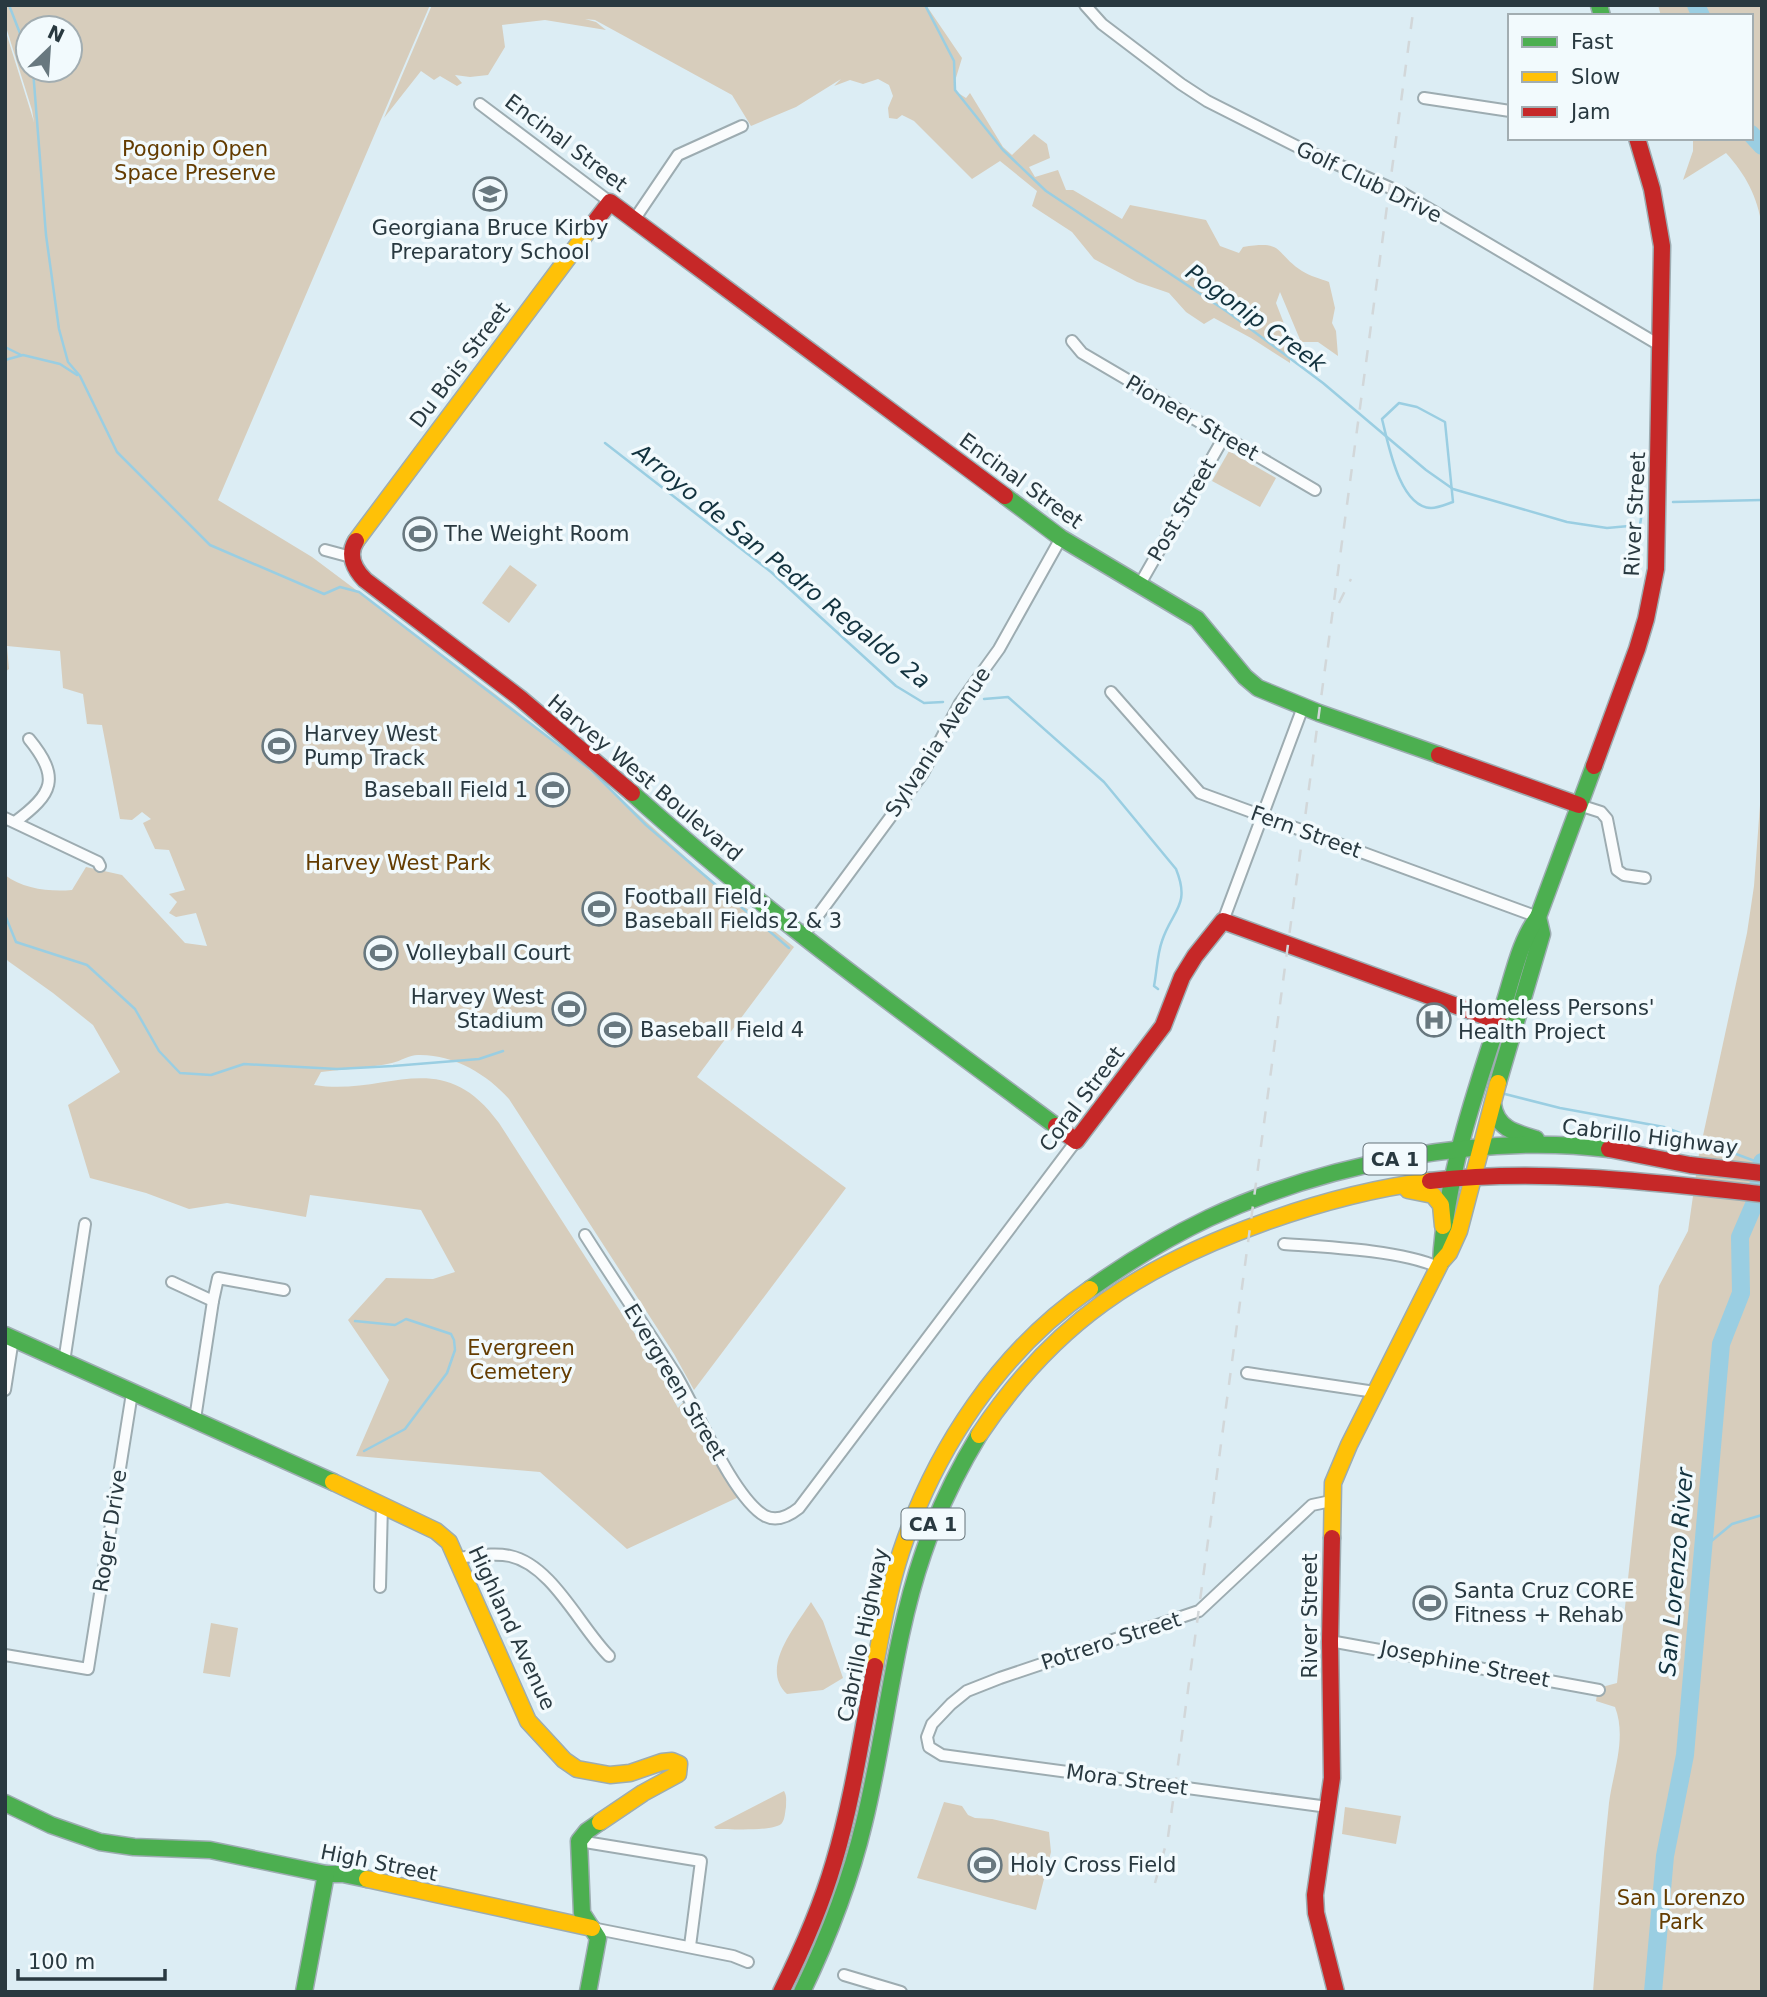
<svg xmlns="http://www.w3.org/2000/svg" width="1767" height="1997" viewBox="0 0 1767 1997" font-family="'DejaVu Sans',sans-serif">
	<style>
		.green { fill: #d7cdbc; fill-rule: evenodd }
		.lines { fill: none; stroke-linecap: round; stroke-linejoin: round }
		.stream { stroke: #9acee2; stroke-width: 2.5 }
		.river { stroke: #9acee2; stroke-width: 18 }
		.street-casing { stroke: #9dacb1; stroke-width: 14 }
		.fast-casing { stroke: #9dacb1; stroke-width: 19 }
		.slow-casing { stroke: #9dacb1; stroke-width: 19 }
		.jam-casing { stroke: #9dacb1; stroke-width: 19 }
		.street { stroke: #fafcfd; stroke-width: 10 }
		.fast { stroke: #4caf50; stroke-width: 16 }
		.slow { stroke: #ffc107; stroke-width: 16 }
		.jam { stroke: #c62828; stroke-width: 16 }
		.rail { stroke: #d2d7d9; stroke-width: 2.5; stroke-dasharray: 12 12; stroke-linecap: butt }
		.labels { text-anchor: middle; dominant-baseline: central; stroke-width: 7; stroke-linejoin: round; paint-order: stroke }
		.shield { fill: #f2fafd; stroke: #657379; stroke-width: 2 }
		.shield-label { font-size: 19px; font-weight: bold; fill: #293940 }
		.street-label { font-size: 21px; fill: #293940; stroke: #f2fafd }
		.park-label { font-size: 21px; fill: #643c01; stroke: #f2fafd }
		.poi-label { font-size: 21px; fill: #293940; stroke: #f2fafd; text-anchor: start }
		.water-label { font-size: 23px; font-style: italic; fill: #12323e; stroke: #f2fafd }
	</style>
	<rect width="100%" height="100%" fill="#dcedf4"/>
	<g class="green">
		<path d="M5 5H430L218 500 312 557 495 694 579 761 702 872 794 947 697 1077 846 1188 694 1390 674 1354 509 1099C487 1074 453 1054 418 1055 409 1055 401 1061 392 1063 369 1068 345 1069 321 1072L314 1085C387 1097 441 1043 499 1123L655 1365 678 1408 687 1398 741 1496 627 1549 540 1472 356 1456 389 1380 348 1320 386 1278 433 1279 455 1272 421 1210 310 1195 306 1217 227 1203 189 1209 146 1193 90 1178 68 1105 120 1072 93 1025 53 993 8 961 5 957V875C23 889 50 892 72 890L86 867 122 875 185 943 207 946 196 913 176 917 169 913 177 902 169 894 185 890 169 850 155 849 143 823 151 819 142 812 132 820 120 819 102 725 87 724 83 694 63 688 60 651 7 646 9 669 5 672V29L34 122 32 110 5 24ZM28 28H70V70H28Z"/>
		<path d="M432 5H926L962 58 955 81V91L966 98 970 93 1003 147 1012 155 1034 134 1047 144 1050 158 1029 167 1035 177 1058 170 1066 190H1073L1122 219 1130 205 1206 220 1220 246 1239 253 1243 247C1286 240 1273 252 1302 271 1310 276 1321 279 1329 282L1335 308 1332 323 1336 331 1338 356 1318 342H1301L1280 292 1276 303 1290 339V363L1251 338 1214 318 1204 324 1186 312 1169 293 1137 282 1094 259 1072 232 1032 206 1037 191 1000 161 972 179 914 121 902 115 897 119 889 118 888 108 893 96 889 85 878 79 863 84 850 80 834 86 841 79 796 107 751 126 732 95 595 20 585 19 596 22 606 30 545 20 502 25 505 47 488 75 470 77 455 75 462 83 457 86 440 76 434 80 421 71 384 118Z"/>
		<path d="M1658 5H1762V226C1757 196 1746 175 1726 153L1683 180 1693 151V138H1751V16H1661Z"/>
		<path d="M1229 451 1276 478 1260 507 1212 481Z"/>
		<path d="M510 565 537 585 509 623 482 603Z"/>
		<path d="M1762 778V1992H1593C1598 1929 1602 1866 1609 1803 1613 1772 1627 1738 1615 1707L1596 1701 1598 1688 1617 1683 1659 1286 1688 1231 1699 1154 1747 933 1754 886Z"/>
		<path d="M811 1602 823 1621 843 1678 823 1690 787 1694C759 1668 796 1626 811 1602Z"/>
		<path d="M211 1623 238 1628 230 1677 203 1673Z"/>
		<path d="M784 1791C787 1796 786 1800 786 1807 785 1812 785 1819 782 1823 775 1832 729 1829 716 1829L714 1827Z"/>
		<path d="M944 1802 962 1806 968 1815 975 1818 992 1819 1049 1832 1051 1852 1036 1910 917 1878Z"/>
		<path d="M1345 1807 1401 1816 1396 1844 1342 1834Z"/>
	</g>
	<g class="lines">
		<g class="stream">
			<path d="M9 5 28 54"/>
			<path d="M925 5 954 61 955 90 1003 150 1046 191 1229 313 1323 383 1426 470 1453 489 1567 522 1607 528 1640 525 1643 506"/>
			<path d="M33 70 46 235 59 329 68 362 80 376 117 452 210 545 324 594 340 587 359 592 591 770 646 825 789 948"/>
			<path d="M5 347 21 355"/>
			<path d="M5 360 23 355 60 364 77 375"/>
			<path d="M1399 403 1417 407 1445 422 1453 502C1447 504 1438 508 1431 508 1399 507 1388 442 1382 419Z"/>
			<path d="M605 443 771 572 896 686 924 703 943 702"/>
			<path d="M1673 502 1762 500"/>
			<path d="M984 699 1008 697 1104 782 1176 869C1191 906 1172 910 1162 941 1157 955 1157 971 1154 986L1158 989"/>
			<path d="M5 915 16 942 87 965 135 1009 159 1051 180 1073 211 1075 244 1064 337 1069 393 1066 479 1059 503 1051"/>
			<path d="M1501 1093 1560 1108 1664 1127 1760 1163"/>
			<path d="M355 1321 395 1325 406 1319 451 1334 454 1340 455 1350 447 1373 405 1429 364 1451"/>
			<path d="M1703 1548 1732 1524 1762 1515"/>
		</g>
		<g class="river">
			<path d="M1696 5 1701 16"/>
			<path d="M1751 134 1762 146"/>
			<path d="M1653 1992 1665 1856 1685 1755 1721 1344 1741 1293 1740 1237 1756 1200 1762 1162"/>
		</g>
		<defs>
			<g id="street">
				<path d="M1085 5 1102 24 1181 84 1207 101 1298 147 1404 194 1661 346"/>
				<path d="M1424 98 1510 111"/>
				<path d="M480 104 610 202"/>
				<path d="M634 220 678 155 742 126"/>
				<path d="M1072 341 1082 353 1315 490"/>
				<path d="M325 550 351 557"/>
				<path d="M1140 584 1224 437"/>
				<path d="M1111 692 1200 793 1538 917"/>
				<path d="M1579 805 1601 812 1607 819 1617 870 1624 875 1645 878"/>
				<path d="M5 818 98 862 100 866"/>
				<path d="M15 822C53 794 61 778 29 739"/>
				<path d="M1223 921 1303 707"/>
				<path d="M802 937 923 773 960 703 999 649 1061 538"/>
				<path d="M585 1235C615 1282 646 1328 676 1375 696 1408 733 1498 765 1516 777 1522 789 1516 799 1508L1076 1141"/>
				<path d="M1284 1244C1327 1247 1400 1250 1438 1267"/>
				<path d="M172 1282 213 1301 218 1278 284 1290"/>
				<path d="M64 1362 85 1224"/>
				<path d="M1247 1373 1375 1392"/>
				<path d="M5 1390 13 1339"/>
				<path d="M195 1419 213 1301"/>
				<path d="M455 1558C473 1557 492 1552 510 1556 552 1565 580 1627 609 1656"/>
				<path d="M380 1587 382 1504"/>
				<path d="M1330 1641 1599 1690"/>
				<path d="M5 1655 88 1669 132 1393"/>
				<path d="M1328 1807 942 1755 929 1747 927 1737 932 1724 951 1704 967 1691 1000 1678 1199 1611 1312 1505 1331 1501"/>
				<path d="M579 1841 701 1861 690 1946"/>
				<path d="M592 1928 733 1956 748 1962"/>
				<path d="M844 1975 901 1992"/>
			</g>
			<g id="fast">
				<path d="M1599 5 1602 16"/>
				<path d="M1005 496 1061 538 1197 619 1245 677 1258 688 1319 713 1439 755"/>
				<path d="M632 793C766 914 912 1019 1056 1126"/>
				<path d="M1498 1083 1542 934 1538 917"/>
				<path d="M1493 1104C1496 1128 1515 1133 1536 1139"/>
				<path d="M1441 1262C1446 1175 1476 1089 1503 1007 1513 977 1519 942 1538 917L1594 766"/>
				<path d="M1090 1289C1128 1262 1167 1238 1209 1218 1325 1164 1481 1133 1609 1149"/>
				<path d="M5 1335 333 1482"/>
				<path d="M5 1803 51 1825 100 1842 134 1847 210 1850 326 1874H343L367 1879"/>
				<path d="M304 1992 326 1874"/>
				<path d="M588 1992 598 1938 582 1913 579 1841 587 1831 600 1822"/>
				<path d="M802 1992C828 1938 850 1882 864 1823 886 1734 893 1641 923 1554 937 1512 956 1473 979 1435"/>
			</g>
			<g id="slow">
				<path d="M356 541 594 223"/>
				<path d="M1408 1190 1433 1195 1441 1205 1443 1226"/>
				<path d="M979 1435C1054 1322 1139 1267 1265 1222 1318 1203 1374 1188 1430 1181"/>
				<path d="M333 1482 436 1531 449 1542 528 1721 564 1760 577 1769 610 1775 630 1773 662 1762 672 1761 679 1764 678 1774 643 1793 600 1822"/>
				<path d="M1332 1538 1333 1483 1349 1445 1441 1262 1449 1253 1459 1231 1498 1083"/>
				<path d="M875 1666C882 1628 889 1589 901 1552 935 1449 1000 1351 1090 1289"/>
				<path d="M367 1879 592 1928"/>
			</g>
			<g id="jam">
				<path d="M594 223 610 202 1005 496"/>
				<path d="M356 541C347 555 355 570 365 580L520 698 632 793"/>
				<path d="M1439 755 1579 805"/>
				<path d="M1594 766 1637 649 1646 619 1656 569 1662 246 1652 189 1637 138"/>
				<path d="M1056 1126 1076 1141 1163 1026 1182 977 1195 956 1223 921 1498 1021"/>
				<path d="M1609 1149 1690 1165 1762 1173"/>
				<path d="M1430 1181C1541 1168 1652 1182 1762 1194"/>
				<path d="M1332 1538 1330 1641 1332 1778 1315 1895 1316 1913 1336 1992"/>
				<path d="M781 1992C802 1950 821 1907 834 1862 853 1798 862 1732 875 1666"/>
			</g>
		</defs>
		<use href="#street" class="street-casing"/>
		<use href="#fast" class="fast-casing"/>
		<use href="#slow" class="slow-casing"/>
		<use href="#jam" class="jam-casing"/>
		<use href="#street" class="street"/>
		<use href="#fast" class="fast"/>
		<use href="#slow" class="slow"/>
		<use href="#jam" class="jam"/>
		<g class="rail">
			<path d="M1339 603 1351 579"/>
			<path d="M1155 1883 1168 1837 1177 1772 1414 5"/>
		</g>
	</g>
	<defs>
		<symbol id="school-ring" viewBox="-11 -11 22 22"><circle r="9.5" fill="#f2fafd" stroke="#68787f" stroke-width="1.5"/><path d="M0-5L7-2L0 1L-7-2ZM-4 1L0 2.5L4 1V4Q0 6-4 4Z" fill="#68787f"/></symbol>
		<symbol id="stadium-ring" viewBox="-11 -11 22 22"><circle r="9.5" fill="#f2fafd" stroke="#68787f" stroke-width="1.5"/><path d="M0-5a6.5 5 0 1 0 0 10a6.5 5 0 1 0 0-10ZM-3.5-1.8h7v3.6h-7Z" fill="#68787f"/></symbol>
		<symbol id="hospital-ring" viewBox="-11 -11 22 22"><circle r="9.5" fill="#f2fafd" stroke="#68787f" stroke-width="1.5"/><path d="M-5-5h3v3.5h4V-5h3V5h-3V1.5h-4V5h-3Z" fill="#68787f"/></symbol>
	</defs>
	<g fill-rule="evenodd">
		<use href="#school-ring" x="471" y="175" width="38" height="38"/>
		<use href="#stadium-ring" x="401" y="515" width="38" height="38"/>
		<use href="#stadium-ring" x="260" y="727" width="38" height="38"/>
		<use href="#stadium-ring" x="534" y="771" width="38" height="38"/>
		<use href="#stadium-ring" x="580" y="890" width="38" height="38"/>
		<use href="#stadium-ring" x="362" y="934" width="38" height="38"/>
		<use href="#stadium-ring" x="550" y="990" width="38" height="38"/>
		<use href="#hospital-ring" x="1415" y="1001" width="38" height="38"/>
		<use href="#stadium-ring" x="596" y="1011" width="38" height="38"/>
		<use href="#stadium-ring" x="1411" y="1584" width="38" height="38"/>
		<use href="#stadium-ring" x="966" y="1846" width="38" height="38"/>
	</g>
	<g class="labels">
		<g class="shield">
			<rect x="1363.5" y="1143.5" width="63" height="31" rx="5"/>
			<rect x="901.5" y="1508.5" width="63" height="31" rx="5"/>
		</g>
		<g class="shield-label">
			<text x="1395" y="1159">CA 1</text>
			<text x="933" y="1524">CA 1</text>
		</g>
		<g class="street-label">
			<text transform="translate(566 143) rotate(37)">Encinal Street</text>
			<text transform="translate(1369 182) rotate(26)">Golf Club Drive</text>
			<text transform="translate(460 365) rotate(-53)">Du Bois Street</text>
			<text transform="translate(1192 418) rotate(30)">Pioneer Street</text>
			<text transform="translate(1021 481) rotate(36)">Encinal Street</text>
			<text transform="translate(1182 510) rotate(-60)">Post Street</text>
			<text transform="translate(1635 514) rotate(-87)">River Street</text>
			<text transform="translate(938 742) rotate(-57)">Sylvania Avenue</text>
			<text transform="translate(645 778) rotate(40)">Harvey West Boulevard</text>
			<text transform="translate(1306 832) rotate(20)">Fern Street</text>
			<text transform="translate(1082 1099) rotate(-53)">Coral Street</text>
			<text transform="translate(1650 1137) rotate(7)">Cabrillo Highway</text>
			<text transform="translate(675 1382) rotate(59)">Evergreen Street</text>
			<text transform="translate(110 1531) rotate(-81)">Roger Drive</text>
			<text transform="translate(1310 1616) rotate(-90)">River Street</text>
			<text transform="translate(512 1628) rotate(65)">Highland Avenue</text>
			<text transform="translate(863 1635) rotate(-78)">Cabrillo Highway</text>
			<text transform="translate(1111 1641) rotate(-18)">Potrero Street</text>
			<text transform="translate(1465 1664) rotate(11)">Josephine Street</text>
			<text transform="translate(1127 1780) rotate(8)">Mora Street</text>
			<text transform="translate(379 1863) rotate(11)">High Street</text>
		</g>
		<g class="park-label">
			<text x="195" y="149">Pogonip Open<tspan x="195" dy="24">Space Preserve</tspan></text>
			<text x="398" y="863">Harvey West Park</text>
			<text x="521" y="1348">Evergreen<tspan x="521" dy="24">Cemetery</tspan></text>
			<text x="1681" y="1898">San Lorenzo<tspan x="1681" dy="24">Park</tspan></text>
		</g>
		<g class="poi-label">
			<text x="490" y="228" text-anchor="middle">Georgiana Bruce Kirby<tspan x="490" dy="24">Preparatory School</tspan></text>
			<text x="444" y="534">The Weight Room</text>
			<text x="304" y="734">Harvey West<tspan x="304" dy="24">Pump Track</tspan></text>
			<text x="528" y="790" text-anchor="end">Baseball Field 1</text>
			<text x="624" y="897">Football Field,<tspan x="624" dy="24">Baseball Fields 2 &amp; 3</tspan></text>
			<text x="406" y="953">Volleyball Court</text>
			<text x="544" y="997" text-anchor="end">Harvey West<tspan x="544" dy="24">Stadium</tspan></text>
			<text x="1458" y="1008">Homeless Persons'<tspan x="1458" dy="24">Health Project</tspan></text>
			<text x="640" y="1030">Baseball Field 4</text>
			<text x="1454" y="1591">Santa Cruz CORE<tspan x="1454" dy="24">Fitness + Rehab</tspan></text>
			<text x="1010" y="1865">Holy Cross Field</text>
		</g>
		<g class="water-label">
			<text transform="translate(1256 318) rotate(36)">Pogonip Creek</text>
			<text transform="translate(782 566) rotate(39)">Arroyo de San Pedro Regaldo 2a</text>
			<text transform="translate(1676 1572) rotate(-85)">San Lorenzo River</text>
		</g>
	</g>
	<rect width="1767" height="1997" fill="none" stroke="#293940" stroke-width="14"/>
	<rect x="1508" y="14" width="245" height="126" fill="#f2fafd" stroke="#a2adb1" stroke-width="2"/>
	<rect x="1522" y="37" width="35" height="10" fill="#4caf50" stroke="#a2adb1" stroke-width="2"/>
	<text x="1571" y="49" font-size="21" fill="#293940">Fast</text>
	<rect x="1522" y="72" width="35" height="10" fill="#ffc107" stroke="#a2adb1" stroke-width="2"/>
	<text x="1571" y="84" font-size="21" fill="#293940">Slow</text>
	<rect x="1522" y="107" width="35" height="10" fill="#c62828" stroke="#a2adb1" stroke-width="2"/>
	<text x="1571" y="119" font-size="21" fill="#293940">Jam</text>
	<g transform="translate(49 49) rotate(25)"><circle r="33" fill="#f2fafd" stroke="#a2adb1" stroke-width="2"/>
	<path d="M0-5L12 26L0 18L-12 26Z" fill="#68787f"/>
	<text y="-10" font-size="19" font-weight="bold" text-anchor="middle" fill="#293940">N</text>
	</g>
	<path d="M18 1969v10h147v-10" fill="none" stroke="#293940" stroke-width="3.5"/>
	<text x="28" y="1969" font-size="21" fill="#293940" stroke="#f2fafd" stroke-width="5" paint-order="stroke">100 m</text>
</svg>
